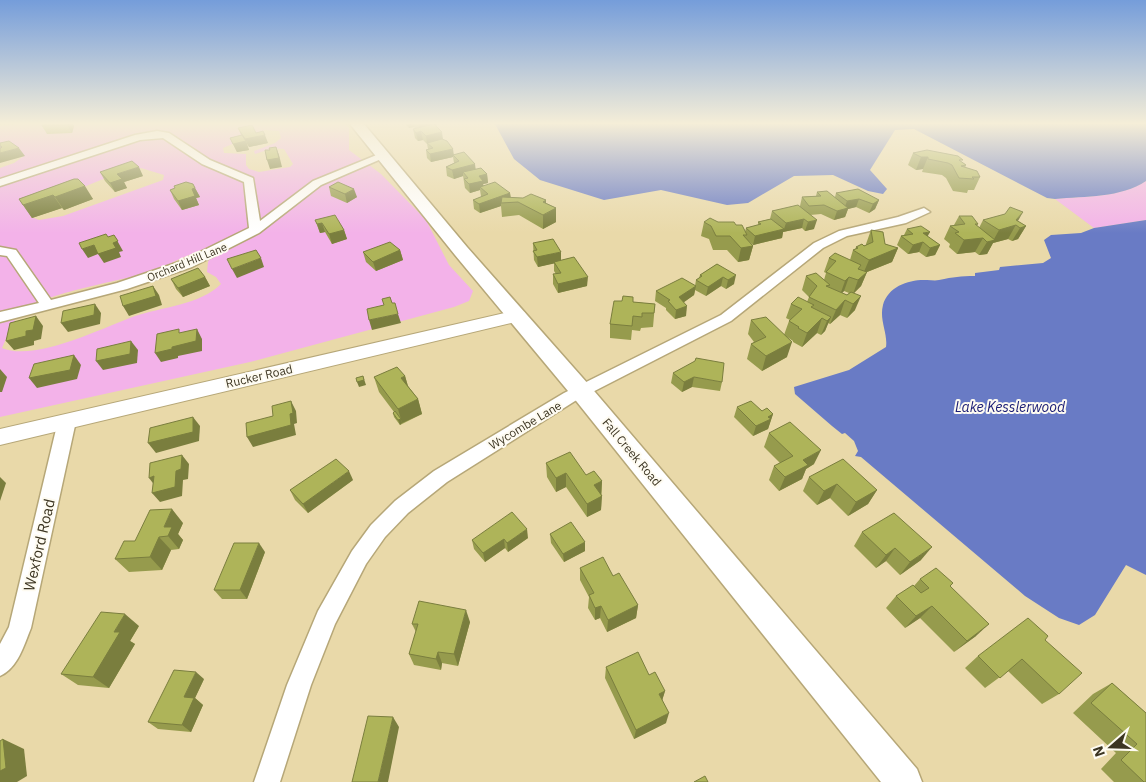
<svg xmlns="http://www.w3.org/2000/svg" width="1146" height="782" viewBox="0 0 1146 782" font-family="'IBM Plex Sans',sans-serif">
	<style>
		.green { fill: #f3b2e9; fill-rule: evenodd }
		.water { fill: #697bc5 }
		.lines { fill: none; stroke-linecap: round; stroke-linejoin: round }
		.minor-casing { stroke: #b6a778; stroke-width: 3 }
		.tertiary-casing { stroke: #b6a778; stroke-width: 2 }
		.secondary-casing { stroke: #b6a778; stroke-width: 3 }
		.minor { fill: #fff; fill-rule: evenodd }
		.tertiary { fill: #fff; fill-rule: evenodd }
		.secondary { fill: #fff; fill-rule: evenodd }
		.wall { fill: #969b4d; fill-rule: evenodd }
		.shaded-wall { fill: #7a7e3e }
		.building { fill: #aeb459; stroke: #7a7e3e }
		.labels { text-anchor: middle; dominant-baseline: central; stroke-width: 4; stroke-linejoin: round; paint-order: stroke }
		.far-street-label { font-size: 11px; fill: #3c3522; stroke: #fefbf1 }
		.street-label { font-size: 12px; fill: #3c3522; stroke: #fefbf1 }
		.water-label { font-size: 14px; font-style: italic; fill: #1a1c74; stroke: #fefbf1 }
		.near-street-label { font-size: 15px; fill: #3c3522; stroke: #fefbf1 }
	</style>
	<rect width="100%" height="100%" fill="#e9d9a9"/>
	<g class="green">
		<path d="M15 124H345L349 128V150L381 174 426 220 449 265 473 291 469 301 454 307 250 362 0 417V168L14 163 24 156 19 151 0 152V126ZM265 130 279 131 281 138 275 143 254 151 255 154 273 148 284 149 293 164 290 167 259 172 249 169 246 165V154L224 153 223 148ZM141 168 164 175 163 180 63 216 39 220 31 217 37 206 118 173ZM208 251 212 253 208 262 207 272 216 277 221 284C200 305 162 307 135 316 102 328 35 362 2 348 7 337 12 322 20 313 35 295 124 280 151 272 170 266 186 252 208 251Z"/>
		<path d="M1146 181V220L1094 228 1055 199C1085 196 1120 198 1146 181Z"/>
	</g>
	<g class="water">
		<path d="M495 124H1146V181C1121 198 1085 196 1055 199L1047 198 914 129 895 130 870 170 887 189 883 194 868 191 833 175 794 176 748 203 727 205 661 190 604 200 540 180 514 159Z"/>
		<path d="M1146 220V575L1126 565 1095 615 1079 625 1059 618 1025 596 861 457 855 456 858 451 854 441 845 433 842 434 832 426 795 394 794 387 849 370 886 347C888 333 879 320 883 305 888 286 910 279 927 280 931 280 935 281 939 280 954 277 960 276 975 276V273L999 270 1000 267 1043 263 1051 258 1044 240 1051 235 1081 233 1094 228Z"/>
	</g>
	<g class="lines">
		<defs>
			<g id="minor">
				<path d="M157 131 169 133 210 160 253 178 260 221 313 181 379 154 383 153 388 156 321 185 259 233 192 267 127 289 0 322V312L39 303 7 256 0 255V247L16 250 51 300 117 283 182 261 249 228 244 182 202 164 163 138 140 140 0 186V179L135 135Z"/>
				<path d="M924 208 930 212 906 223 847 236 823 248 731 321 575 401 447 482 408 513 385 537 366 564 335 624 311 685 280 782H254L287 685 318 611 352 551 371 525 395 501 434 471 564 393 721 315 814 243 839 231 898 217Z"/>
				<path d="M67 415 73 416 76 421 31 628C24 645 18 668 0 676V644L9 627 58 421 61 416Z"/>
			</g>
			<path id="tertiary" d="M518 310 524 312 527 316 524 320 0 445V429Z"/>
			<path id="secondary" d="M350 124H364L467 247 589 385 917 769 922 782H881L573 397 455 255Z"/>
		</defs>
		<use href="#minor" class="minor-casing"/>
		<use href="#tertiary" class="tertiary-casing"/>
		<use href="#secondary" class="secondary-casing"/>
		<use href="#minor" class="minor"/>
		<use href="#tertiary" class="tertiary"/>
		<use href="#secondary" class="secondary"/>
	</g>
	<g class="wall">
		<path d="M73 124 74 126 72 133 47 134 42 126Z"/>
		<path d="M405 124H436V127L443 139 454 155 476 169 487 174 488 183 483 184 484 186 510 193 511 198 546 200V203L556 208V222L543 229 519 215 502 217 501 206 480 213 474 209 473 200 482 197 481 196 480 190 470 193 465 188 463 176 454 179 447 176 446 167 454 163 453 157 431 162 427 158 426 150 428 149 427 144 423 140 418 141 415 138 413 129H416L414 127 409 128Z"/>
		<path d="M238 128 256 133 268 143 249 147 247 144 249 150 237 152 230 138 241 135Z"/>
		<path d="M913 153 962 162 966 165 965 168 980 177 974 190H968L967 193 953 191 946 178 942 175 922 172 923 169 916 170 908 165Z"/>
		<path d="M100 172 143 176 124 182 127 188 115 192 105 181Z"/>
		<path d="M74 179 93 199 64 210 62 208 32 218 19 199Z"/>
		<path d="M329 187 357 197 347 203 331 196Z"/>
		<path d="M195 188 200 197 196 198 199 205 182 210 174 199 170 190Z"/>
		<path d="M817 192 835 197 836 193 879 200 875 209 869 213 856 207 848 209 845 217 834 220 821 214 810 215 814 229 805 231 802 228 783 232 782 238 753 245 746 239 753 246 749 260 738 262 727 250H713L709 239 701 236 704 222H718L736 225 745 232 746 228 758 225V222L770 219 772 211 800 206 802 197 816 196Z"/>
		<path d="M959 216 978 224 977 226 979 228 983 220 1018 221 1026 226 1018 239 1012 241 1008 239 993 243 987 254 979 255 975 252 957 254 949 247 950 244 944 239 950 226 954 225Z"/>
		<path d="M315 220 344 230 347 239 332 244 325 232 320 233Z"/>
		<path d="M907 229 927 236 940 245 935 255 926 257 919 252 908 254 897 245 901 236 904 235Z"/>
		<path d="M871 230 885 244 898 248 892 262 867 272 861 286 854 293 855 310 847 318 840 315 830 324 828 323 825 331 821 335 817 333 802 347 793 342V341L787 337V357L762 371 747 359 751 344 754 342 748 334 751 320 784 335 789 321 790 320 786 318 791 304 807 302 809 297 802 290 806 276 824 280 826 273 824 272 829 258 850 260 853 250H855L856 247 866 245V244ZM844 291 849 293 847 295 842 293Z"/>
		<path d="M533 243 561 260 587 286 558 293 553 284V274H556L554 271V263L538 267 534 260Z"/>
		<path d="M400 250 403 260 376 271 366 262 363 252Z"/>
		<path d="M717 264 734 284 726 289 721 286 706 296 695 290 694 295 684 302 686 316 675 319 666 310V308L655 301 656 291 695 286 696 280 699 278 700 275Z"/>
		<path d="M205 277 210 286 183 297 176 289 171 279Z"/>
		<path d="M633 302 655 304 653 327 641 328 640 331 632 330 631 340 610 338V324Z"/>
		<path d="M673 373 722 382 720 391 692 387 682 392 671 383Z"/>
		<path d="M405 376 408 386 418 399 422 414 400 425 394 417 393 413 394 412 379 392 374 377Z"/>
		<path d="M737 407 762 411 773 414 768 429 753 436 734 417Z"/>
		<path d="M769 433 814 464 806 469 802 479 779 491 769 480 774 466 780 463 764 447Z"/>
		<path d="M546 463 586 475 602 481 601 510 587 517 566 487 556 492 547 477Z"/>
		<path d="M809 477 877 490 868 504 848 516 830 498 817 505 803 491Z"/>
		<path d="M353 480 308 513 295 500 290 490Z"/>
		<path d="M183 523 178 534 183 540 179 549 171 550 162 570 129 572 115 559 135 541Z"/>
		<path d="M862 532 921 560 900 575 886 561 876 568 854 546Z"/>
		<path d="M550 534 585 551 564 562 551 543Z"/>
		<path d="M528 538 508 552 505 548 485 562 474 549 472 540Z"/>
		<path d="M265 552 247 599H222L214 590Z"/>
		<path d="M580 568 613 576 638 605 636 618 607 632 600 618 595 620 588 608 589 597 580 580Z"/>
		<path d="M920 579 953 583 950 586 976 636 954 652 920 618 905 628 886 608 896 596 914 586Z"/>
		<path d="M470 622 458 666 442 663 441 670 414 665 409 654 416 632 412 624Z"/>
		<path d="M139 626 130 641 135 644 109 688 78 685 61 674Z"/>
		<path d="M1045 640 1059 694 1042 704 1008 671 985 688 965 668 978 656Z"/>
		<path d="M606 667 649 675 665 691 662 700 666 723 634 739 605 678Z"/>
		<path d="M204 679 195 698 203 705 191 732 158 729 148 722Z"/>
		<path d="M1112 683 1146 713V782H1114L1101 769 1116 753 1073 713 1093 694Z"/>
	</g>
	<g class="shaded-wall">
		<path d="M67 124H73L74 126 72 133 67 125Z"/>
		<path d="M408 124H414V127L409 128Z"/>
		<path d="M422 124H436L437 127 421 132 423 140 418 141 416 133 420 132 419 125Z"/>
		<path d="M442 132 443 140 427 143V144L426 136Z"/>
		<path d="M265 135 268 143 249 147 245 139Z"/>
		<path d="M246 141 249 150 237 152 233 144Z"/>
		<path d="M276 147 279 155 282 167 270 169 267 160Z"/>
		<path d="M19 148 25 156 0 163V153Z"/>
		<path d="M453 149 454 156 453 155V157L431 162 430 154Z"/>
		<path d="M921 157H928L923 169 916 170Z"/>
		<path d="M475 164 476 172H463V176L454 179 452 170Z"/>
		<path d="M139 167 143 176 124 182 127 188 115 192 110 183 117 174Z"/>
		<path d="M487 174 488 183 483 184 484 189 480 187V190L470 193 469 184 479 176Z"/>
		<path d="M85 186 93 199 64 210 55 197Z"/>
		<path d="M195 188 200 197 196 198 199 205 182 210 178 201 192 189Z"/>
		<path d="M354 189 357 197 347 203 345 194Z"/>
		<path d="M510 193 511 202 501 203V206L480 213 479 204Z"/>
		<path d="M53 195 62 208 32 218 23 205Z"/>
		<path d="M859 199 856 207 848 209 845 217 834 220 837 211 844 209 847 201Z"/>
		<path d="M546 200V214L556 208V222L543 229V202Z"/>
		<path d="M879 200 875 209 869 213 873 204Z"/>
		<path d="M1023 212 1008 239 993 243 987 254 979 255 987 242 993 241 999 230 1016 220Z"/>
		<path d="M804 219 802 228 783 232 782 238 753 245 755 236 784 229 786 223Z"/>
		<path d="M817 220 814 229 805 231 808 222Z"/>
		<path d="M322 223 325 232 320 233 317 224Z"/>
		<path d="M1026 226 1018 239 1012 241 1020 228Z"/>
		<path d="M344 230 347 239 332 244 329 234Z"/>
		<path d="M930 232 925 241 923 233Z"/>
		<path d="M114 235 123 251 119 252 121 257 104 263 98 254 88 258 82 249 94 245 113 243Z"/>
		<path d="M983 238 975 252 957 254 964 240Z"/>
		<path d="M923 242 919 252 908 254 913 245Z"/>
		<path d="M940 245 935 255 926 257 930 248Z"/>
		<path d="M753 246 749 260 738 262 741 248Z"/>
		<path d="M898 248 892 262 867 272 861 286 853 294 858 280 863 274 869 260Z"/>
		<path d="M400 250 403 260 376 271 373 262Z"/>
		<path d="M561 252V262L538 267 537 257Z"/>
		<path d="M261 258 264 267 237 278 232 269Z"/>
		<path d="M736 275 734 284 726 289 728 280Z"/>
		<path d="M205 277 210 286 183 297 178 288Z"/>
		<path d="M588 277 587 286 558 293V284Z"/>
		<path d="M723 277 721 286 706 296 708 287Z"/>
		<path d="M849 277 844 291 840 295 845 281Z"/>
		<path d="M153 286 159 295 162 305 129 316 123 306Z"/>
		<path d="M696 286 694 295 677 307 679 297Z"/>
		<path d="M861 296 855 310 847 318 853 304Z"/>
		<path d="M845 300 840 315 830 324 836 310Z"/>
		<path d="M95 304 101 313 100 324 68 332 61 323Z"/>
		<path d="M687 306 686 316 675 319 676 310Z"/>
		<path d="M398 314 401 323 372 330 369 320Z"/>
		<path d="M36 316 43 326 41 339 34 341V345L14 350 6 341 26 331Z"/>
		<path d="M831 317 825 331 821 335 827 321Z"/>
		<path d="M822 318 817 333 802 347 807 333Z"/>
		<path d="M197 329 202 339V351L178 356V358L161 362 155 353 172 347Z"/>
		<path d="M131 341 138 350 137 363 103 370 96 361Z"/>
		<path d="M792 342 787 357 762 371 766 356Z"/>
		<path d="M74 355 81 365 77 379 37 388 29 378Z"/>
		<path d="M0 369 7 377 2 392H0Z"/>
		<path d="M363 376 366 385 359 387 357 382Z"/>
		<path d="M405 376 409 390 401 378Z"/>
		<path d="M694 377 692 387 682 392 684 382Z"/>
		<path d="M418 399 422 414 402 423 398 409Z"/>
		<path d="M291 401 296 411 297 423 294 424 296 435 253 447 247 437 290 414Z"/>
		<path d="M773 414 768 429 753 436 756 426 768 417Z"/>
		<path d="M193 417 200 426 199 441 156 453 148 443Z"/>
		<path d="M401 419 402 423 400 425 398 420Z"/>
		<path d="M821 450 814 464 806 469 802 479 779 491 785 477 803 460Z"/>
		<path d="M182 455 189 464 188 479 183 480 182 496 160 502 152 493 176 471Z"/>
		<path d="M349 471 353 480 308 513 303 504Z"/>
		<path d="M566 473V487L556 492V478Z"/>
		<path d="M154 476 156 487 149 478Z"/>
		<path d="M0 477 6 483 0 501Z"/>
		<path d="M602 481 601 495 594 485Z"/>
		<path d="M837 484 830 498 817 505 824 491Z"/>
		<path d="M877 490 868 504 848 516 856 502Z"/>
		<path d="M602 496 601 510 587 517V504Z"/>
		<path d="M172 509 183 523 178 534 183 540 179 549 168 536 164 527Z"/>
		<path d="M527 529 528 538 508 552 507 543Z"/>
		<path d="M159 537 171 550 162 570 150 557Z"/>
		<path d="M504 539 505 548 485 562 483 553Z"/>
		<path d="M585 542V551L564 562 563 554Z"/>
		<path d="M259 543 265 552 247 599 240 590Z"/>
		<path d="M932 547 921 560 900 575 910 562Z"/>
		<path d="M895 548 886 561 876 568 886 555Z"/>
		<path d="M638 605 636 618 607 632 608 620Z"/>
		<path d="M601 606 600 618 595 620V608Z"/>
		<path d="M932 606 920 618 905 628 916 616Z"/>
		<path d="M466 610 470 622 458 666 454 654Z"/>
		<path d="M125 614 139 626 130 641 135 644 109 688 93 677 114 632Z"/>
		<path d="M989 624 976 636 954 652 967 641Z"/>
		<path d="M438 652 442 663 441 670 436 659Z"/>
		<path d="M196 672 204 679 195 698 203 705 191 732 182 725 184 697Z"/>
		<path d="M665 691 662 701 659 694Z"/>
		<path d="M669 713 666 723 634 739 636 730Z"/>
		<path d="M393 717 399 727 388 782H378Z"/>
		<path d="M3 739 24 749 27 776 17 782H0V771Z"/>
	</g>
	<g class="building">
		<path d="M43 124H67V125L42 126Z"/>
		<path d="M434 124 442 132 426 136 421 131 416 133 413 129Z"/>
		<path d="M252 125 256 133 263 131 265 135 245 139 238 128Z"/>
		<path d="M242 135 246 141 233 144 230 138Z"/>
		<path d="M442 139 447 141 453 149 430 154 426 150 433 148 427 143Z"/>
		<path d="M9 141 19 148 0 153V148L2 147 0 146V143Z"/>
		<path d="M276 147 279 158 267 160 265 150H270L269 148Z"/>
		<path d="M927 150 958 156 963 160H959L966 165 961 166 977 171 980 177H972L974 179 959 178 952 165 948 163 928 159V157H921L913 153Z"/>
		<path d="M464 152 475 164 452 170 446 167 459 161 453 155Z"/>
		<path d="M132 161 139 167 117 174 122 179 110 183 100 172Z"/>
		<path d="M481 168 487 174 479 176 483 181 469 184 464 179 468 178 463 172Z"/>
		<path d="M74 179H78L85 186 55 197 53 195 23 205 19 199Z"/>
		<path d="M186 182 193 184 195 188 192 189 195 196 178 201 170 190 175 188 174 186Z"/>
		<path d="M338 182 354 189 345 194 329 187Z"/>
		<path d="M495 182 510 193 479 204 473 200 488 194 480 187Z"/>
		<path d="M858 189 879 200 873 204 859 199 847 201 836 193Z"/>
		<path d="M827 191 848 208 837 211 824 205 809 206 802 197 821 196 817 192Z"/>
		<path d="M531 194 546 200 543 202 556 208 543 215 518 202 501 203 502 197 523 198Z"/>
		<path d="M798 205 817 220 808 222 804 219 786 223 772 211Z"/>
		<path d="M1010 207 1023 212 1016 220 1026 226 1020 228 1016 225 999 230 983 220 1005 214Z"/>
		<path d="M335 215 344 230 329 234 322 223 317 224 315 220Z"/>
		<path d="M959 216H972L978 224H975L995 240 987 242 983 238 964 240 955 233 959 232 950 226 965 224Z"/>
		<path d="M710 218 718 222H734L736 225H742L747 235H743L753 246 741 248 730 236H716L711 226 704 222Z"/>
		<path d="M771 219 784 229 755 236 746 228 761 224 758 222Z"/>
		<path d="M921 226 930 232 923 233 940 245 930 248 923 242 913 245 901 236 913 234 907 229Z"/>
		<path d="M871 230 883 232 885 244 898 248 869 260 853 250 858 248 856 247 862 244 864 246 873 242Z"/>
		<path d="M106 234 108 237 114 235 118 241 113 243 116 248 98 254 94 245 82 249 79 243Z"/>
		<path d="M553 239 561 252 537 257 533 251 537 250 533 243Z"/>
		<path d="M390 242 400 250 373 262 363 252Z"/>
		<path d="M256 250 261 258 232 269 227 259Z"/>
		<path d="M835 253 861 265 858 269 867 272 858 280 849 277 845 281 826 272 836 261 829 258Z"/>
		<path d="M574 257 588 277 558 284 553 274 561 273 554 262Z"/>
		<path d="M717 264 736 275 728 280 723 277 708 287 696 280 702 276 700 275Z"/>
		<path d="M198 268 205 277 178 288 171 279Z"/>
		<path d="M816 273 830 285 826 286 847 295 851 292 861 296 853 304 845 300 836 310 809 297 817 286 806 276Z"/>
		<path d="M682 278 696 286 679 297 687 306 676 310 668 301 670 300 656 291Z"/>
		<path d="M153 286 156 296 123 306 120 296Z"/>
		<path d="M623 296 633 297V302L655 304 654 313H642V317L633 316 632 326 610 324 614 301H622Z"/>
		<path d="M390 297 392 303H395L398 314 369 320 367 309 384 305 382 299Z"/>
		<path d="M798 297 814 305 811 307 831 317 827 321 822 318 807 333 798 328 799 327 789 321 802 309 791 304Z"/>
		<path d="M95 304 94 315 61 323 63 311Z"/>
		<path d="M36 316 33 330 26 331V336L6 341 10 323Z"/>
		<path d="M766 317 792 342 766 356 751 344 766 337 751 320Z"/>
		<path d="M179 329V333L197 329 196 341 172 347V349L155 353 157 334Z"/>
		<path d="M131 341 130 354 96 361 97 349Z"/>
		<path d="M74 355 70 370 29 378 34 364Z"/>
		<path d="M696 358 724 363 722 382 694 377 684 382 673 373 695 361Z"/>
		<path d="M397 367 405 376 401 378 418 399 398 409 374 377Z"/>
		<path d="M363 376 364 380 357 382 356 378Z"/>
		<path d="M291 401 293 413 290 414 291 425 247 437 246 423 273 416 272 406Z"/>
		<path d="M751 401 762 411 767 408 773 414 768 417 771 419 756 426 737 407Z"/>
		<path d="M395 411 401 419 398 420 393 413Z"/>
		<path d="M193 417V432L148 443 150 428Z"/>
		<path d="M790 422 821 450 803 460 808 465 785 477 774 466 793 456 769 433Z"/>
		<path d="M570 452 586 475 594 471 602 481 594 485 602 496 587 504 566 473 556 478 546 463Z"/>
		<path d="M182 455 181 469 176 471 175 487 152 493 154 476 149 478 150 463Z"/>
		<path d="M336 459 349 471 303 504 290 490Z"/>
		<path d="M843 459 877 490 856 502 837 484 824 491 809 477Z"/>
		<path d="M172 509 164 527H172L168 536 159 537 150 557 115 559 124 541H135L150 510Z"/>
		<path d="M512 512 527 529 507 543 504 539 483 553 472 540Z"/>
		<path d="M894 513 932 547 910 562 895 548 886 555 862 532Z"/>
		<path d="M571 522 585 542 563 554 550 534Z"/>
		<path d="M234 543H259L240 590H214Z"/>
		<path d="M603 557 613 576 619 573 638 605 608 620 601 606 595 608 589 595 594 593 580 568Z"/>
		<path d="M936 568 953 583 950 586 989 624 967 641 932 606 916 616 896 596 913 585 921 593 929 588 920 579Z"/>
		<path d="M419 601 466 610 454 654 438 652 436 659 409 654 418 624H412Z"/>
		<path d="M101 612 125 614 114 632H120L93 677 61 674Z"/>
		<path d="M1028 618 1048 636 1045 640 1082 673 1059 694 1022 659 1000 678 978 656Z"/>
		<path d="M638 652 649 675 655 672 665 691 659 694 669 713 636 730 606 667Z"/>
		<path d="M174 670 196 672 184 697 194 698 182 725 148 722Z"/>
		<path d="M1112 683 1146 713V782H1144L1121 760 1137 744 1091 703Z"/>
		<path d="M368 716 393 717 378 782H352Z"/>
		<path d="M3 739 6 768 0 771V741Z"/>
		<path d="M705 776 708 782H694Z"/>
	</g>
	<linearGradient id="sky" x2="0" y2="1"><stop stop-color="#759dda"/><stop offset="0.53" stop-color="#f5eed8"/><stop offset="1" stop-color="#f5eed8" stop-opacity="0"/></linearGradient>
	<rect width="1146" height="233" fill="url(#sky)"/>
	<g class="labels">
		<g class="far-street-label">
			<text transform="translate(187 262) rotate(-22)">Orchard Hill Lane</text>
		</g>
		<g class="street-label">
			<text transform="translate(259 376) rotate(-13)">Rucker Road</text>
			<text transform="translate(525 425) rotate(-31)">Wycombe Lane</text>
			<text transform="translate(632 452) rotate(50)">Fall Creek Road</text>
		</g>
		<g class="water-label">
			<text x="1010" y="407">Lake Kesslerwood</text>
		</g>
		<g class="near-street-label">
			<text transform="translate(39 545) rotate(-77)">Wexford Road</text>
		</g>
	</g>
	<g transform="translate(1111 747) rotate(250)" stroke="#fefbf1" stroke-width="4" paint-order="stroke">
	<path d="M0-4L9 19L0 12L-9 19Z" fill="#3c3522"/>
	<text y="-8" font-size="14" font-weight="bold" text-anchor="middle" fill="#3c3522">N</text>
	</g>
</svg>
